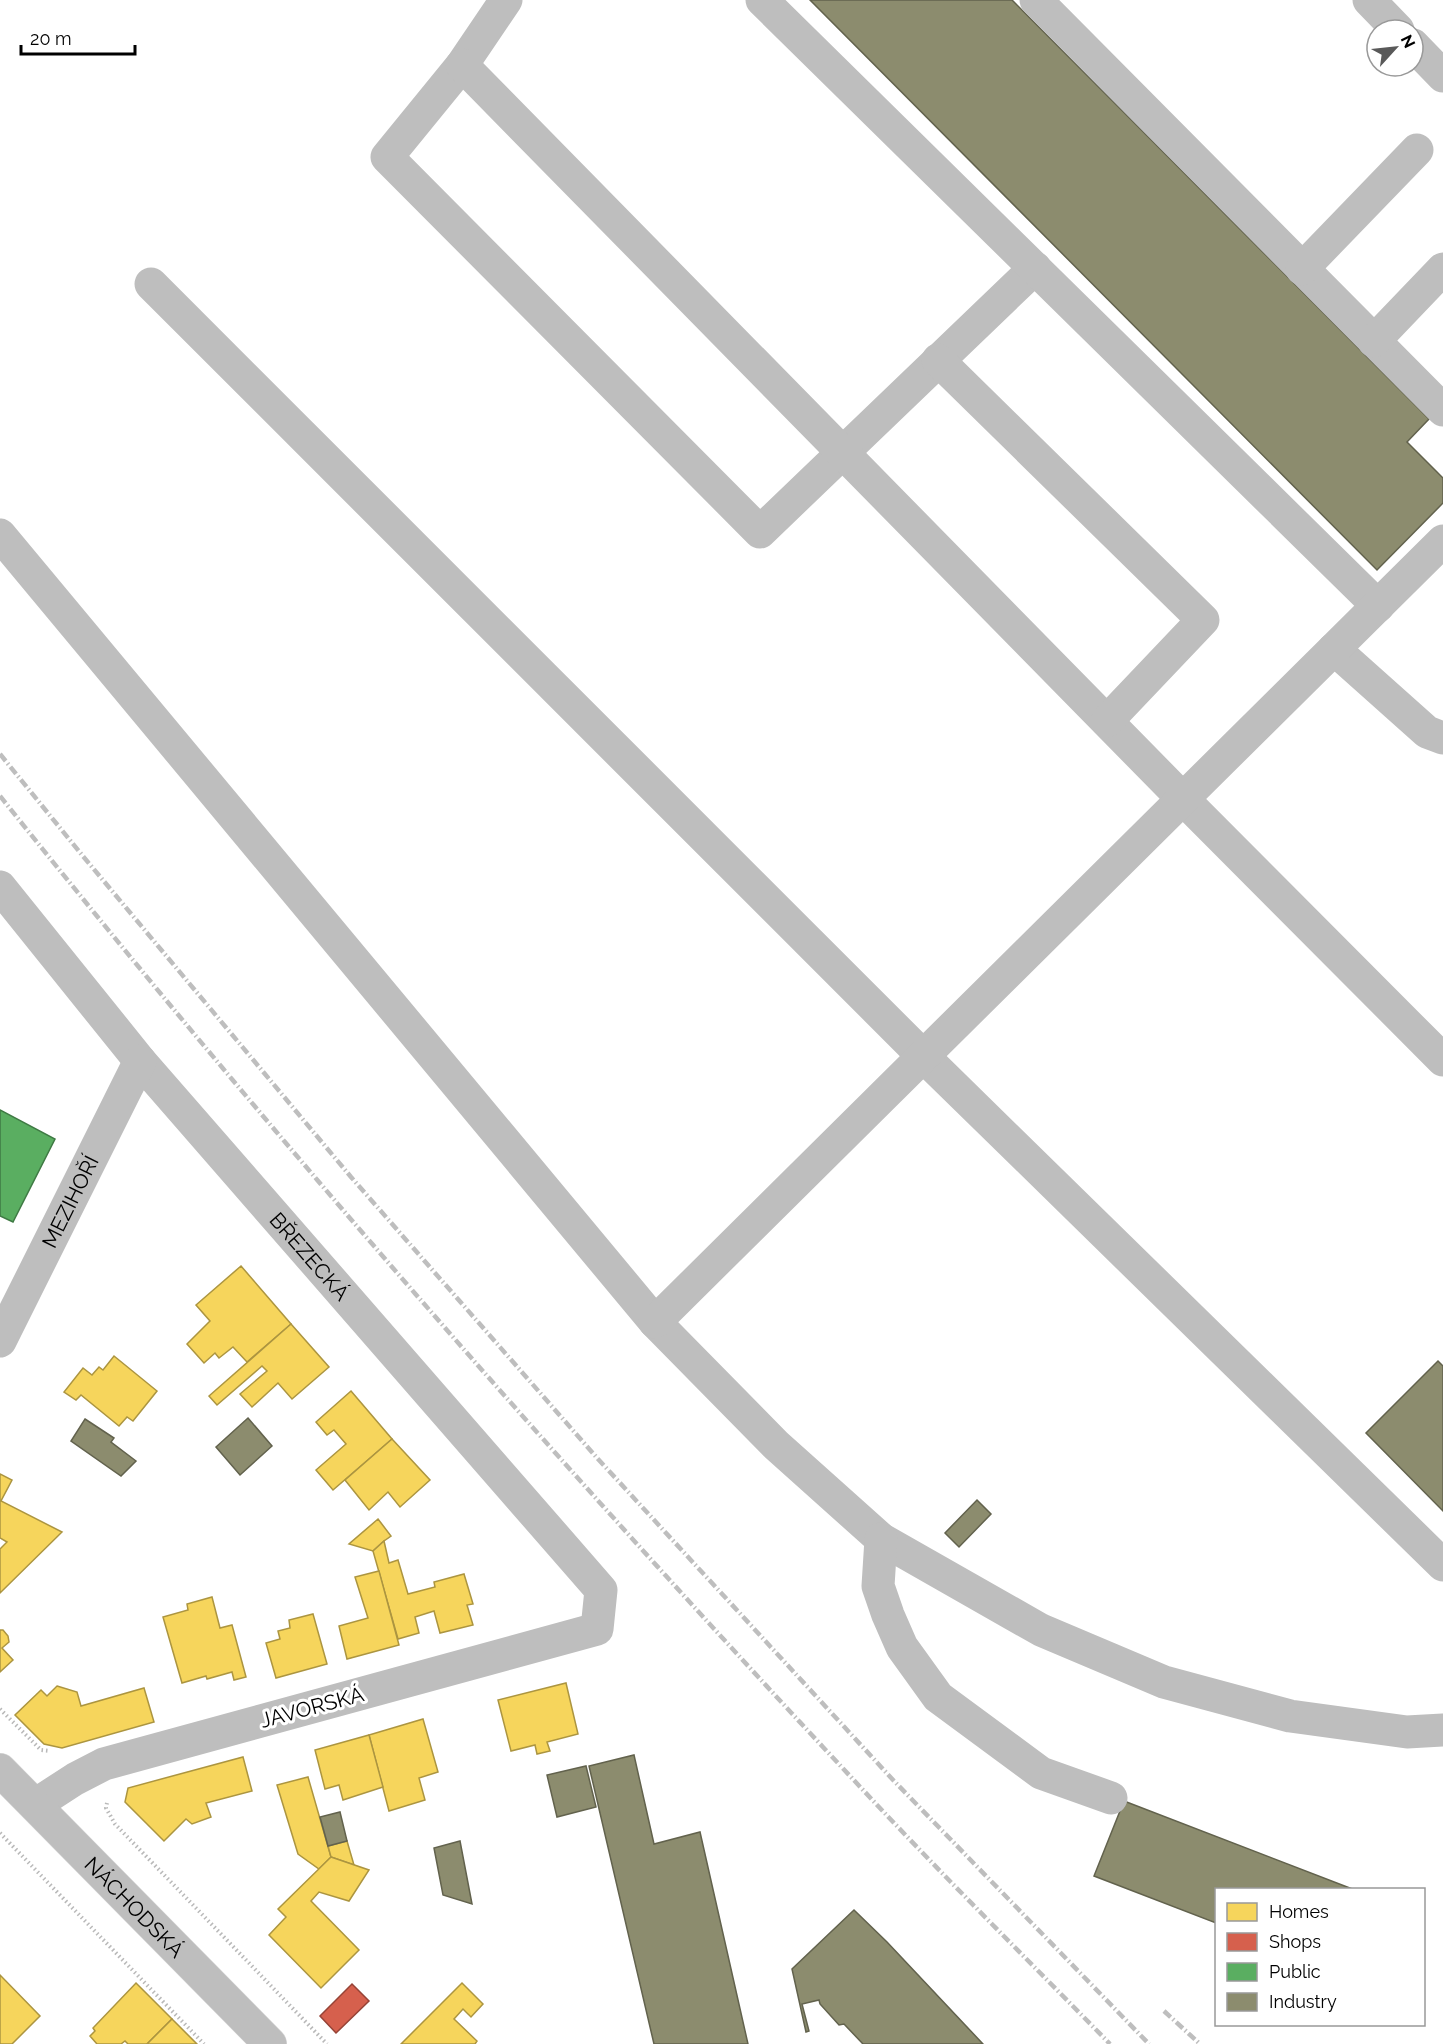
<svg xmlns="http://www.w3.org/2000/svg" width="1443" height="2044" viewBox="0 0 1443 2044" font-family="Raleway,sans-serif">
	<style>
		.homes { fill: #f6d55c; stroke: #ac9540; stroke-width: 1.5 }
		.shops { fill: #d6604d; stroke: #964336; stroke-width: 1.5 }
		.public { fill: #5aae61; stroke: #3f7a44; stroke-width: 1.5 }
		.industry { fill: #8c8c6e; stroke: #62624d; stroke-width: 1.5 }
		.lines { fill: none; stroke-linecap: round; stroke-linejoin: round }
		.major-casing { stroke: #dbdbdb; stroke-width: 34 }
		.path { stroke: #b9b9b9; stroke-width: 4; stroke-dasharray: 1.5 3; stroke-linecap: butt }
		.minor { stroke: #bebebe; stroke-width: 33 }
		.major { stroke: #bebebe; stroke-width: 33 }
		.rail { stroke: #bebebe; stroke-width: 4.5; stroke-dasharray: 9 3 1.5 3; stroke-linecap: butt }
		.labels { text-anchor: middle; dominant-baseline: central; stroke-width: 6; stroke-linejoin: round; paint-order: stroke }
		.street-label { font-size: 21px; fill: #000; stroke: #fff }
	</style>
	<rect width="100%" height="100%" fill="#fff"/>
	<g class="homes">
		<path d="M241 1266 291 1324 247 1362 233 1347 219 1358 215 1353 204 1363 187 1344 210 1321 196 1305Z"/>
		<path d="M291 1324 329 1367 292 1399 278 1383 252 1407 240 1394 267 1371 262 1366 217 1405 209 1396Z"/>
		<path d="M114 1356 157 1391 133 1421 127 1417 119 1426 81 1395 76 1400 64 1392 83 1368 92 1375 99 1367 103 1370Z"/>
		<path d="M351 1391 392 1439 333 1490 316 1470 346 1444 334 1430 327 1435 316 1422Z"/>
		<path d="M392 1439 430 1480 400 1507 388 1492 369 1510 345 1480Z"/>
		<path d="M0 1474 12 1480 1 1501 62 1532 0 1593V1549L7 1542 0 1538Z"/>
		<path d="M378 1519 391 1536 384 1541 373 1551 349 1544Z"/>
		<path d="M384 1541 389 1563 398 1560 408 1594 435 1587 434 1582 464 1574 473 1604 467 1605 473 1625 440 1633 434 1611 415 1617 419 1633 398 1639 373 1551Z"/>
		<path d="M379 1571 399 1645 347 1659 339 1626 368 1618 355 1577Z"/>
		<path d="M212 1597 220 1628 232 1625 246 1677 234 1680 232 1672 207 1679 206 1676 182 1683 163 1617 188 1610 187 1604Z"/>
		<path d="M313 1614 327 1664 276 1678 266 1643 280 1639 278 1631 290 1628 289 1620Z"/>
		<path d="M0 1630H3L8 1636 9 1642 2 1648 13 1660 0 1672Z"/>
		<path d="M566 1683 578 1734 547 1742 550 1751 537 1754 535 1745 511 1751 498 1700Z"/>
		<path d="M57 1686 77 1692 81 1706 144 1688 154 1722 62 1748 44 1744 15 1715 41 1690 47 1696Z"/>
		<path d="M423 1719 438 1772 419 1778 425 1800 389 1811 369 1735Z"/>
		<path d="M369 1735 383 1787 343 1800 339 1785 325 1789 315 1750Z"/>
		<path d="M243 1757 252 1791 206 1803 211 1817 192 1824 186 1819 164 1841 125 1802 128 1788Z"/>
		<path d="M308 1777 331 1857 319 1869 298 1854 277 1785Z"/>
		<path d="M347 1841 354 1865 331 1857 328 1846Z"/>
		<path d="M331 1857 369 1870 349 1901 319 1892 311 1901 359 1950 321 1988 269 1935 286 1917 278 1909Z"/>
		<path d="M0 1975 40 2016 12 2044H0Z"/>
		<path d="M136 1983 172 2019 147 2044H128L125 2041 121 2044H97L90 2036 95 2031 93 2028Z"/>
		<path d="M462 1983 483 2004 471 2017 463 2009 454 2019 477 2041 475 2044H401Z"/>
		<path d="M172 2019 197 2044H147Z"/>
	</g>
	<path class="shops" d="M352 1984 369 2001 336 2033 320 2016Z"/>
	<path class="public" d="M0 1110 55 1139 13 1222 0 1216Z"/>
	<g class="industry">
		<path d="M810 0H1012L1429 419 1407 442 1443 478V503L1377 570Z"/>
		<path d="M1438 1361 1443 1366V1511L1366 1433Z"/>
		<path d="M248 1418 272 1446 240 1475 216 1447Z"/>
		<path d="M85 1419 114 1438 111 1442 136 1461 121 1476 71 1441Z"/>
		<path d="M977 1500 991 1514 959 1547 945 1533Z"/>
		<path d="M634 1755 654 1844 700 1832 748 2044H654L589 1766Z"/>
		<path d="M586 1766 596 1807 557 1817 547 1775Z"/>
		<path d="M1124 1801 1355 1890H1216V1923L1094 1876Z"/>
		<path d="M340 1812 347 1841 328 1846 320 1817Z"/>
		<path d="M460 1841 472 1904 443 1895 434 1848Z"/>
		<path d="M854 1910 887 1942 983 2044H863L844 2024 839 2025 820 2004 819 2000 802 2004 809 2031 806 2032 792 1969Z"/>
	</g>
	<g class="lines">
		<defs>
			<g id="major">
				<path id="s3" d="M0 1770 270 2044"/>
			</g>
		</defs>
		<use href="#major" class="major-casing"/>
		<g class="path">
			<path d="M0 1709 41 1750 50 1751"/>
			<path d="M107 1803 106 1808 115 1824 327 2044"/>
			<path d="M0 1833 204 2044"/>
		</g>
		<g class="minor">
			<path d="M506 0 462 65 387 157 760 532 1035 268"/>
			<path d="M762 0 1378 606"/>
			<path d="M1036 0 1443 410"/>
			<path d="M1369 0 1398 30"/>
			<path d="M1413 45 1443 76"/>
			<path d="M462 65 1183 799 1443 1060"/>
			<path d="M1302 269 1417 150"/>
			<path d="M151 284 923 1056 1443 1565"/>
			<path d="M1374 341 1443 269"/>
			<path d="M938 360 1203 620 1107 721"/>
			<path d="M0 535 655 1322 776 1445 881 1539 1041 1630 1164 1682 1290 1716 1407 1732 1443 1730"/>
			<path d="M1334 649 1427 732 1443 738"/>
			<path id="s1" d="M0 887 140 1061 601 1590 597 1629 104 1764 75 1779 35 1805"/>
			<path d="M655 1322 1443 541"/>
			<path id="s2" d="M0 1341 140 1061"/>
			<path d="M881 1539 878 1586 888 1615 902 1647 938 1697 1041 1773 1111 1798"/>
		</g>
		<use href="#major" class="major"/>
		<g class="rail">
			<path d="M0 754 82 855 351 1177 598 1459 894 1781 1149 2044"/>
			<path d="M0 796C274 1139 564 1470 864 1791 944 1877 1028 1960 1110 2044"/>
			<path d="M1164 2011 1200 2044"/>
		</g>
	</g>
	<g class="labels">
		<g class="street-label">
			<text stroke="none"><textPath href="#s2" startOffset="156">MEZIHOŘÍ</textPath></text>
			<text stroke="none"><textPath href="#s1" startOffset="482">BŘEZECKÁ</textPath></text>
			<text transform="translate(312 1707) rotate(-15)">JAVORSKÁ</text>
			<text stroke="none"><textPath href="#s3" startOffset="192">NÁCHODSKÁ</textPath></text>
		</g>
	</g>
	<rect x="1215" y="1888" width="210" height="138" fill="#ffffff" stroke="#999999" stroke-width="1.5"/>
	<rect x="1227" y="1903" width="30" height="18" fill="#f6d55c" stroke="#999999" stroke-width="1.5"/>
	<text x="1269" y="1918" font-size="18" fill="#000000">Homes</text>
	<rect x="1227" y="1933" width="30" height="18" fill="#d6604d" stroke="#999999" stroke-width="1.5"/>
	<text x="1269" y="1948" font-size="18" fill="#000000">Shops</text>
	<rect x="1227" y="1963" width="30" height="18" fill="#5aae61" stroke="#999999" stroke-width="1.5"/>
	<text x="1269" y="1978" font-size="18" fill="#000000">Public</text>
	<rect x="1227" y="1993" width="30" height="18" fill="#8c8c6e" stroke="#999999" stroke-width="1.5"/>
	<text x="1269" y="2008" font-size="18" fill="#000000">Industry</text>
	<g transform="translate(1395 48) rotate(63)"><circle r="28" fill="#ffffff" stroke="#999999" stroke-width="1.5"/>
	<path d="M0-4.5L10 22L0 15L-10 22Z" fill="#595959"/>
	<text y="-9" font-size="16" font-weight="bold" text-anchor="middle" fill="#000000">N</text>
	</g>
	<path d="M21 45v9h114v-9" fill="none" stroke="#000000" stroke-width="3"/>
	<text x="30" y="45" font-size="18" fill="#000000" stroke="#ffffff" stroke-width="4.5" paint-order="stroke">20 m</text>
</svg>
